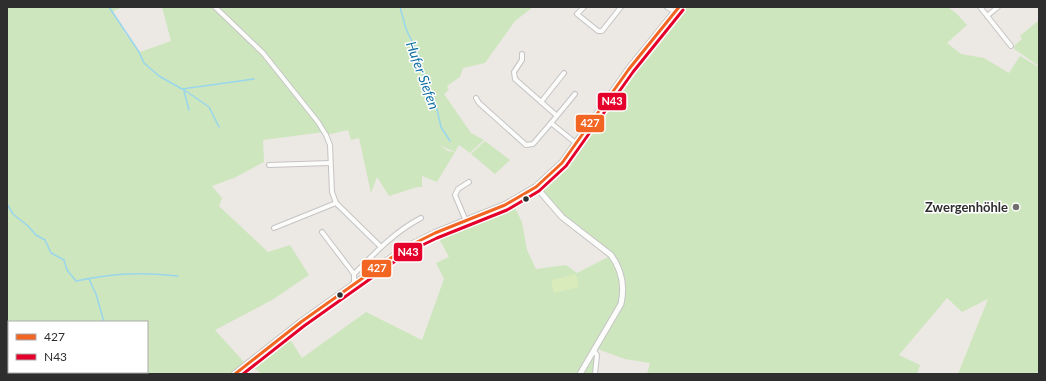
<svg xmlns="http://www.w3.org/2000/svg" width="1046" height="381" viewBox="0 0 1046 381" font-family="Lato,sans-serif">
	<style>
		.green { fill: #cee6be; fill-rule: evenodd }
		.pitch { fill: #d9eabb }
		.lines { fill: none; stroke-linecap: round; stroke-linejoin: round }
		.stream { stroke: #99d6ec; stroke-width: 1.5 }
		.minor-casing { stroke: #c5c4c5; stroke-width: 6 }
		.tertiary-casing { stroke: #c5c4c5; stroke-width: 7 }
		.primary-casing { stroke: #c6c5c4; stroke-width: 8 }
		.minor { stroke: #fcfcfb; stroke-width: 4 }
		.tertiary { stroke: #fcfcfb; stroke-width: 5 }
		.primary { stroke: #e8e4d6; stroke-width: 6 }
		.bus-1-casing { stroke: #fff; stroke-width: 6 }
		.bus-2-casing { stroke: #fff; stroke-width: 6 }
		.bus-1 { stroke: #f26522; stroke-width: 3 }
		.bus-2 { stroke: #e4002b; stroke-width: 3 }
		.bus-dot { fill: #2e2e2e; stroke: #fff; stroke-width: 1.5 }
		.poi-dot { fill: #706f6e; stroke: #fff; stroke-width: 1.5 }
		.labels { text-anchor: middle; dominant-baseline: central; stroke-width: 3; stroke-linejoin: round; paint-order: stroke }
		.poi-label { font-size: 13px; font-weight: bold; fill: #2e2e2e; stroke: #fff; text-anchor: end }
		.water-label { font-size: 14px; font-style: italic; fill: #0d6fa3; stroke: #fff }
		.line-badge { stroke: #fff; stroke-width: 1.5 }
		.badge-label { font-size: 11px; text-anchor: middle; font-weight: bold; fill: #fff }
	</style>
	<rect width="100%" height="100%" fill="#ece8e4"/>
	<g class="green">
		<path d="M7 7H123L113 11 126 35 140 52 171 41 162 7H533L515 21 485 63 463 68 460 77 447 86 449 90 444 94 471 133 484 140 470 153 459 145 455 152 439 145 448 151 455 152 437 182 422 176V187H417L389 196 377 177 371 193 359 138 351 140 348 130 326 135 324 132 263 140 264 162 234 178 212 186 222 198 219 206 268 252 290 245 309 275 272 300 215 330 244 362 231 374H7ZM9 322H147V372H9Z"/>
		<path d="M685 7H948L957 14 967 25 947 43 961 54 984 58 1009 73 1020 56 1039 67V368L1037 374H958L988 299 962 312 947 298 899 355 920 365 917 374H647L650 363 625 359 597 349 623 304 625 292 624 277 619 262 613 253 601 243 563 216 543 193 544 188 568 163 634 66Z"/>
		<path d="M1039 20V66L1014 49 1015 45 1022 39 1020 36Z"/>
		<path d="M485 141 510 160 495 174 471 154Z"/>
		<path d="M513 204 522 222 527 250 536 269 566 265 577 273 610 256C614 263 619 271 620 279 626 304 605 329 593 350L596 355 595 374H262L250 365 288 336 302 358 366 312 422 340 444 279 436 263 449 257 437 235Z"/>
	</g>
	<path class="pitch" d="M576 274 579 287 554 293 551 280Z"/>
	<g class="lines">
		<g class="stream">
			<path d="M109 7 139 52 144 63 159 76 182 89 254 79"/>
			<path d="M400 7 406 29 419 56 427 90 435 101 441 127 450 141"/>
			<path d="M183 89 209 107 219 127"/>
			<path d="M184 91 189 110"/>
			<path d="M7 204 13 214 28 226 36 235 45 240 51 253 64 260 67 270 76 281C116 273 138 272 178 276"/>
			<path d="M89 279 96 294 104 322"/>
			<path d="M100 374 101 372"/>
		</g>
		<defs>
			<g id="minor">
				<path d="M215 7 263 53 318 122 326 135 330 145 332 192 336 203 381 247"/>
				<path d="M584 7 577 14 598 31H602L621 7"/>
				<path d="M667 7 675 12"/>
				<path d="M980 7 1011 46"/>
				<path d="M987 16 998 7"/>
				<path d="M522 54V60L514 72 515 79 556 115"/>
				<path d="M476 98 479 103 526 145 533 144 551 123 577 144"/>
				<path d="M541 102 564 73"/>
				<path d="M551 123 575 94"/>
				<path d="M269 165 330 163"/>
				<path d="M466 221 455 195 458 189 469 182"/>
				<path d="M274 228 336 203"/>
				<path d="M322 232 354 274"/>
				<path d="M354 285V274C375 253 394 232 421 218"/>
				<path d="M594 351 597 355 595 374"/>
			</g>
			<path id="tertiary" d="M536 187 562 217 611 255C622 270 625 286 621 304L580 374"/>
			<path id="primary" d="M235 374 301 322 405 248 435 233 505 205 536 187 562 163 629 69 679 7"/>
		</defs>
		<use href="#minor" class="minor-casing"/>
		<use href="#tertiary" class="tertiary-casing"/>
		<use href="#primary" class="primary-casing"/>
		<use href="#minor" class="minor"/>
		<use href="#tertiary" class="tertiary"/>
		<use href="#primary" class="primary"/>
		<defs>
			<path id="bus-1" d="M235 374 301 322 405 248 435 233 505 205 536 187 562 163 629 69 679 7"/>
			<path id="bus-2" d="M243 374 304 326 408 252 437 238 507 210 539 191 566 166 633 72 683 10"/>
		</defs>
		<use href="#bus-1" class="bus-1-casing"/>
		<use href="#bus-2" class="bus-2-casing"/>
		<use href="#bus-1" class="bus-1"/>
		<use href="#bus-2" class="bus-2"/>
	</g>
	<g class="bus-dot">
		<circle cx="526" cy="199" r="3.5"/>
		<circle cx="340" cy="295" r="3.5"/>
	</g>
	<circle class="poi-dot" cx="1016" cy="207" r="4"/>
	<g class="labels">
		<g class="poi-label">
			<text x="1008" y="207">Zwergenhöhle</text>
		</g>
		<g class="water-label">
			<text transform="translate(423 75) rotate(70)">Hufer Siefen</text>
		</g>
	</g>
	<g class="line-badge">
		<rect x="597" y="92" width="30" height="19" rx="4" fill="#e4002b"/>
		<rect x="575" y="114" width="30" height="19" rx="4" fill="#f26522"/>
		<rect x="393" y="242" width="30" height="20" rx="4" fill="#e4002b"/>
		<rect x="361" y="259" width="31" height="19" rx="4" fill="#f26522"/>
	</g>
	<g class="badge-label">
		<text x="612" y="105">N43</text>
		<text x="590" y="127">427</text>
		<text x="408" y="256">N43</text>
		<text x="377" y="272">427</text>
	</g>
	<rect width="1046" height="381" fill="none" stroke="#2e2e2e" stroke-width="16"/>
	<rect x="8" y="321" width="140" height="52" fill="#ffffff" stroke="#ababab"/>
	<rect x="16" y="334" width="20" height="6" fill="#f26522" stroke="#ababab"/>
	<text x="44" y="341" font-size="12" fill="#2e2e2e">427</text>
	<rect x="16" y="354" width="20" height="6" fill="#e4002b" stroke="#ababab"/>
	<text x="44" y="361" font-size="12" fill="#2e2e2e">N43</text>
</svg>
